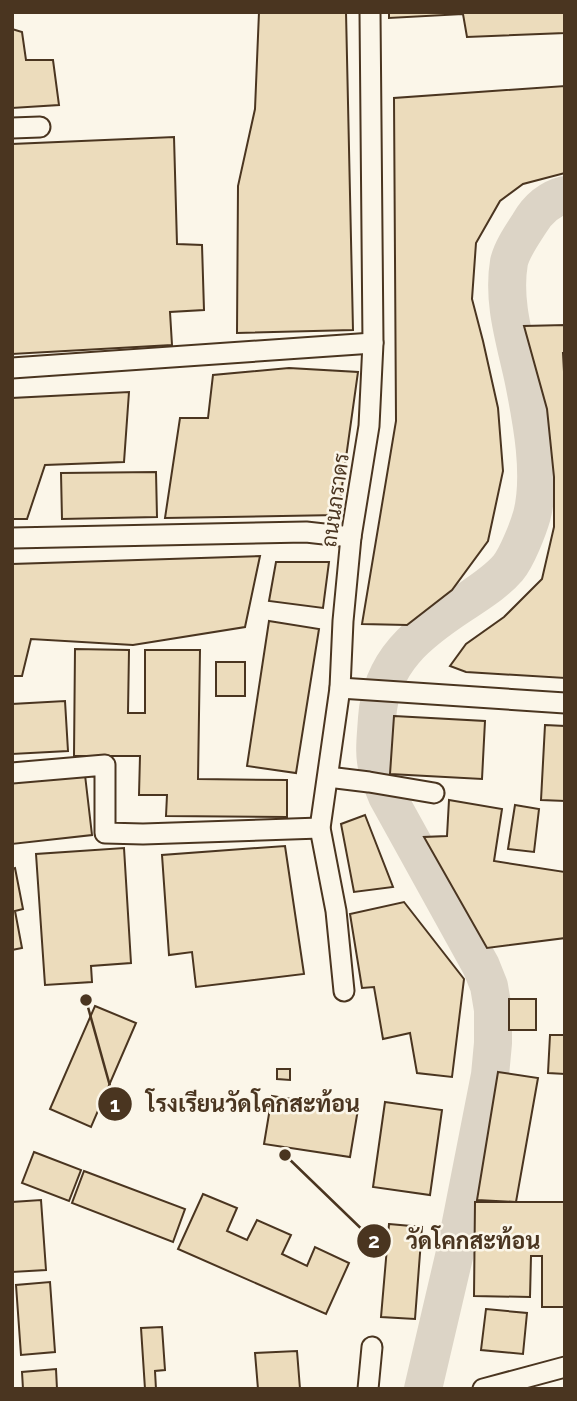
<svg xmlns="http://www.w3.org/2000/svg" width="577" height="1401" viewBox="0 0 577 1401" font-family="Raleway,Sarabun,sans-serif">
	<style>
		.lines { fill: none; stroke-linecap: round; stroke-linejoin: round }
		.river { stroke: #dcd4c6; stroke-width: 38 }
		.building { fill: #ecdcbc; stroke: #4a3520; stroke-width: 2 }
		.minor-casing { stroke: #4a3520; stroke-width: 23 }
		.minor { stroke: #fbf6e9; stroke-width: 19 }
		.labels { text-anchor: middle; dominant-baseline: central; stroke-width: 5; stroke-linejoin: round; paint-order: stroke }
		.street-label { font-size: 21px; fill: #4a3520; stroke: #fbf6e9 }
		.leader { fill: none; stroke: #4a3520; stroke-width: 2.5 }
		.callout-dot { fill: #4a3520; stroke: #fbf6e9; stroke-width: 2.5 }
		.mark-label { font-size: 21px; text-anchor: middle; font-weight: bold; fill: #fff }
		.callout-label { font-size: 23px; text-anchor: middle; font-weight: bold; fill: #4a3520; stroke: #fbf6e9; stroke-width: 5; stroke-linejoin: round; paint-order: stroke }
	</style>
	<rect width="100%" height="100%" fill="#fbf6e9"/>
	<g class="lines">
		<path class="river" d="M423 1389 456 1248 490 1075 493 1043V1010L489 986 481 966 387 796C384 788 380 780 378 771 373 754 376 736 377 718 381 661 418 633 462 604 478 593 495 583 508 568 517 557 528 529 532 515 542 475 532 422 524 382 516 343 502 303 509 262 512 249 522 235 529 224 537 210 549 199 565 195"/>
	</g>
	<g class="building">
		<path d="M259 12H346L353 330 237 333 238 186 255 109Z"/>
		<path d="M389 12H565V33L467 37 463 14 389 18Z"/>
		<path d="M12 29 22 32 26 60H53L59 105 12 108Z"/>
		<path d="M565 86V173L523 184 500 201 476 243 472 299 483 341 498 408 503 471 488 541 452 590 407 625 362 624 396 421 394 98Z"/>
		<path d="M174 137 177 244 202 245 204 310 170 312 172 345 12 354V144Z"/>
		<path d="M565 325V353H563L565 390V678L466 672 450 666 466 644 504 617 542 579 554 527V477L547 409 524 326Z"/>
		<path d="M289 368 358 372 338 515 165 518 180 418H208L213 375Z"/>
		<path d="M129 392 124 462 45 465 27 519H12V398Z"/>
		<path d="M156 472 157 517 62 519 61 473Z"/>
		<path d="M260 556 245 627 133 645 31 639 22 676H12V564Z"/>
		<path d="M276 562H329L323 608 269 601Z"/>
		<path d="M269 621 319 629 296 773 247 766Z"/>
		<path d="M75 649 129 650 128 713H145V650H200L198 779 287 780V817L166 816 167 795H139L140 756H74Z"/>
		<rect x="216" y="662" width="29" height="34"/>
		<path d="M65 701 68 751 12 754V704Z"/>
		<path d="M394 716 485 721 482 779 390 774Z"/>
		<path d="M545 725 565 726V801L541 800Z"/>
		<path d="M85 775 92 835 12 844V783Z"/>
		<path d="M449 800 502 809 494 861 565 872V938L487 948 424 837 447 836Z"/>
		<path d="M515 805 539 809 534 852 508 849Z"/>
		<path d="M365 815 393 887 354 892 341 824Z"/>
		<path d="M285 846 304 974 196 987 192 952 169 955 162 855Z"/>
		<path d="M124 848 131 963 91 966 92 982 45 985 36 854Z"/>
		<path d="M15 868 23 909 15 911 22 948 12 950V869Z"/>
		<path d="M404 902 464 979 452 1077 417 1073 410 1033 383 1039 374 987 362 988 350 914Z"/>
		<rect x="509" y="999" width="27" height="31"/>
		<path d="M95 1006 136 1023 91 1127 50 1109Z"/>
		<path d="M550 1035H565V1074L548 1073Z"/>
		<path d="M277 1069H290V1080L277 1079Z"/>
		<path d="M498 1072 538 1078 516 1202 477 1200Z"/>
		<path d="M272 1096 358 1109 350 1157 264 1144Z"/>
		<path d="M385 1102 442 1110 430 1195 373 1187Z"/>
		<path d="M34 1152 81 1170 69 1201 22 1183Z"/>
		<path d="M84 1171 185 1209 173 1242 72 1203Z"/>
		<path d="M203 1194 237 1208 227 1231 247 1240 257 1220 291 1235 282 1254 307 1266 315 1247 349 1263 326 1314 178 1249Z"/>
		<path d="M41 1200 46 1270 12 1272V1202Z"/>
		<path d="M475 1202H565V1307H542V1256H531L530 1297 474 1296Z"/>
		<path d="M389 1224 422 1227 415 1319 381 1317Z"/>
		<path d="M50 1282 55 1352 21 1355 16 1285Z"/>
		<path d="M486 1309 527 1313 523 1354 481 1350Z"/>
		<path d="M162 1327 165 1370 155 1371 156 1389H145L141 1328Z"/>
		<path d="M297 1351 300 1389H258L255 1353Z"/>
		<path d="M56 1369 57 1389H23L22 1372Z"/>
	</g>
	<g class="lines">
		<defs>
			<g id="minor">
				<path d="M12 128 40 127"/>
				<path d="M12 368 373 343"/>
				<path d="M12 538 306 532 351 537"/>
				<path d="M340 688 565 703"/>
				<path d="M12 773 105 765V833L143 834 320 828"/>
				<path d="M328 777 369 782 434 793"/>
				<path d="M344 991 336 911 320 828 340 688 343 621 351 537 369 426 373 343 370 12"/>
				<path d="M368 1389 372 1347"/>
				<path d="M483 1389 565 1367"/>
			</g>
		</defs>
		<use href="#minor" class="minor-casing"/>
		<use href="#minor" class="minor"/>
	</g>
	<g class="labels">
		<g class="street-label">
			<text transform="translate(335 500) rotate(-82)">ถนนภราดร</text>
		</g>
	</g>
	<path class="leader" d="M86 1000L115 1104M285 1155L374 1241"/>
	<g class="callout-dot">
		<circle cx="86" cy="1000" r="7"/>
		<circle cx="285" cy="1155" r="7"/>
		<circle cx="115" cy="1104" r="18"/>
		<circle cx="374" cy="1241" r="18"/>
	</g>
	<g class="mark-label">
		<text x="115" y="1112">1</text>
		<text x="374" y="1248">2</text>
	</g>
	<g class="callout-label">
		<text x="253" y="1112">โรงเรียนวัดโคกสะท้อน</text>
		<text x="473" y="1249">วัดโคกสะท้อน</text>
	</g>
	<rect width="577" height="1401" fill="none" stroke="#4a3520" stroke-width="28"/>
</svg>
